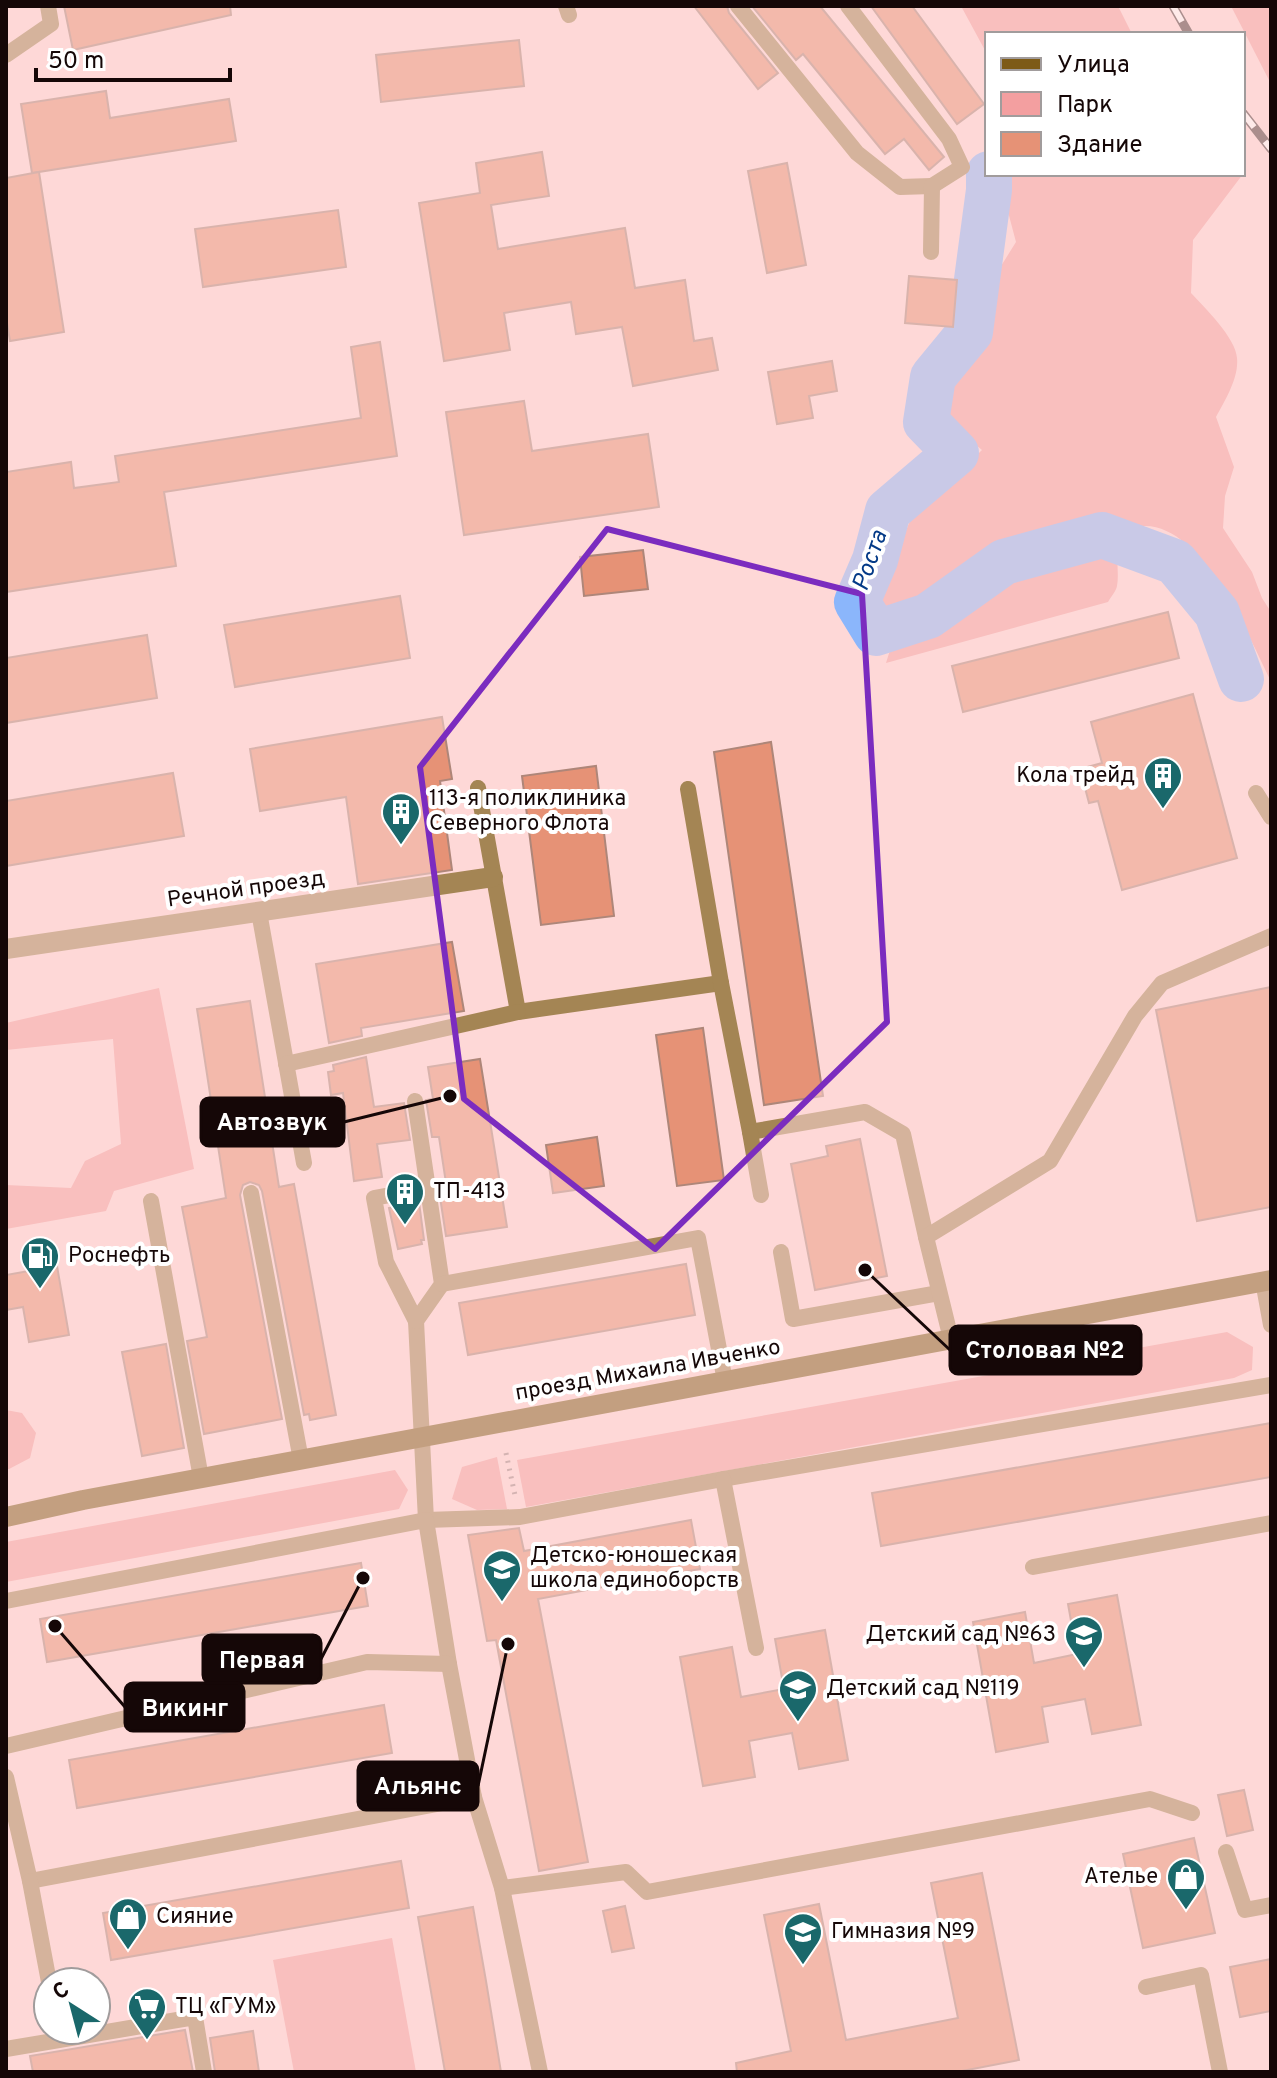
<svg xmlns="http://www.w3.org/2000/svg" width="1277" height="2078" viewBox="0 0 1277 2078" font-family="Overpass,sans-serif">
	<style>
		.green { fill: #f39fa0 }
		.lines { fill: none; stroke-linecap: round; stroke-linejoin: round }
		.river { stroke: #8bb6fb; stroke-width: 46 }
		.building { fill: #e69276; stroke: #ae8679; stroke-width: 2 }
		.path { stroke: #a38686; stroke-width: 5; stroke-dasharray: 2 6; stroke-linecap: butt }
		.lane { stroke: #a48554; stroke-width: 16 }
		.street { stroke: #a48554; stroke-width: 20 }
		.secondary { stroke: #7d5a17; stroke-width: 20 }
		.rail-casing { stroke: #473434; stroke-width: 9 }
		.rail { stroke: #fff; stroke-width: 6; stroke-dasharray: 18; stroke-linecap: butt }
		.marked { fill: none; stroke: #7b2cbf; stroke-width: 6; stroke-linejoin: round }
		.labels { text-anchor: middle; dominant-baseline: central; stroke-width: 8; stroke-linejoin: round; paint-order: stroke }
		.poi-label { font-size: 22px; fill: #150707; stroke: #fff; text-anchor: start }
		.street-label { font-size: 22px; fill: #150707; stroke: #fff }
		.water-label { font-size: 24px; font-style: italic; fill: #043a87; stroke: #fff }
		.leader { fill: none; stroke: #150707; stroke-width: 3 }
		.callout-dot { fill: #150707; stroke: #fff; stroke-width: 3 }
		.callout { fill: #150707; stroke: #150707; stroke-width: 3 }
		.callout-label { font-size: 24px; text-anchor: middle; font-weight: bold; fill: #fff }
	</style>
	<rect width="100%" height="100%" fill="#fed8d7"/>
	<g class="green">
		<path d="M961 6H1118L1132 34H987V54Z"/>
		<path d="M1231 6H1271V84Z"/>
		<path d="M998 174H1243L1193 240 1191 293C1204 307 1236 338 1237 358 1239 378 1225 400 1216 417L1234 467 1225 496 1223 528 1252 572 1262 598 1271 612V681C1249 637 1202 523 1143 526 1135 527 1127 530 1123 537 1113 552 1120 570 1117 586 1116 591 1111 597 1108 602L886 663 905 602 880 613 888 573 910 521 982 450 944 418 954 377 978 349 983 295 1016 242Z"/>
		<path d="M159 988 194 1169 114 1191 106 1211 6 1229V1185L71 1188 85 1161 121 1144 113 1039 6 1050V1023Z"/>
		<path d="M1227 1332 1253 1347 1252 1370 1234 1378 526 1507 517 1460Z"/>
		<path d="M6 1410 22 1413 36 1433 30 1458 9 1469H6Z"/>
		<path d="M497 1457 507 1509 477 1510 452 1499 462 1467Z"/>
		<path d="M395 1470 408 1490 399 1509 6 1582V1542Z"/>
		<path d="M392 1938 416 2072H294L273 1960Z"/>
	</g>
	<g class="lines">
		<path class="river" d="M989 174V190L970 332 933 377 926 422 956 453 888 511 875 560 857 602 876 633 928 616 1004 562 1102 535 1175 562 1217 613 1241 679"/>
	</g>
	<g class="building">
		<path d="M64 6H230L231 15 73 50Z"/>
		<path d="M694 6H727L729 13 778 73 758 89Z"/>
		<path d="M752 6H820L944 157 929 170 904 139 885 154 803 54 796 60Z"/>
		<path d="M871 6H912L984 104 957 124Z"/>
		<path d="M519 40 524 86 381 102 376 55Z"/>
		<path d="M106 91 110 118 229 99 236 141 32 173 21 104Z"/>
		<path d="M542 152 549 196 491 205 498 249 625 228 635 288 685 280 694 341 712 338 718 370 633 386 622 327 576 334 571 302 504 313 510 350 444 361 419 203 480 193 476 163Z"/>
		<path d="M787 163 806 265 767 273 748 171Z"/>
		<path d="M39 172 64 332 10 341 6 317V178Z"/>
		<path d="M338 210 346 267 203 287 195 229Z"/>
		<path d="M909 276 957 280 953 327 905 323Z"/>
		<path d="M380 342 397 456 164 492 176 566 6 592V472L71 462 74 488 119 482 115 456 361 418 351 347Z"/>
		<path d="M832 361 837 391 809 396 813 418 777 424 768 372Z"/>
		<path d="M524 401 532 451 648 434 659 507 464 535 446 412Z"/>
		<path d="M643 550 648 589 584 596 580 557Z"/>
		<path d="M400 596 410 658 235 687 224 625Z"/>
		<path d="M1168 612 1179 658 963 712 952 666Z"/>
		<path d="M147 635 157 698 6 723V658Z"/>
		<path d="M1193 694 1237 858 1122 890 1098 801 1089 803 1080 769 1102 763 1091 722Z"/>
		<path d="M442 717 452 779 440 781 452 870 358 884 346 797 260 811 250 749Z"/>
		<path d="M771 742 823 1096 764 1105 714 752Z"/>
		<path d="M596 766 614 916 541 925 522 776Z"/>
		<path d="M173 773 184 836 6 866V801Z"/>
		<path d="M452 942 464 1011 361 1028 362 1036 329 1043 316 964Z"/>
		<path d="M1271 987V1207L1197 1221 1156 1010Z"/>
		<path d="M250 1001 279 1187 294 1184 336 1415 310 1420 309 1414 304 1415 262 1191 259 1185 250 1182 243 1185 240 1195 282 1419 204 1434 187 1341 207 1337 182 1207 226 1198 197 1009Z"/>
		<path d="M703 1028 724 1180 677 1186 656 1035Z"/>
		<path d="M366 1057 374 1107 404 1103 410 1140 377 1144 382 1177 354 1181 343 1093 331 1095 328 1072 334 1071 333 1065Z"/>
		<path d="M480 1059 507 1227 446 1236 440 1197 448 1196 439 1137H432L426 1100 433 1099 428 1067Z"/>
		<path d="M597 1137 604 1186 553 1193 546 1145Z"/>
		<path d="M860 1139 887 1276 815 1290 791 1164 828 1156 826 1146Z"/>
		<path d="M419 1202 424 1240H421L422 1244 398 1249 389 1208Z"/>
		<path d="M686 1264 695 1315 468 1355 459 1303Z"/>
		<path d="M57 1266 69 1335 29 1342 23 1307 6 1310V1275Z"/>
		<path d="M166 1344 184 1448 142 1456 122 1352Z"/>
		<path d="M1271 1423V1477L881 1546 872 1493Z"/>
		<path d="M691 1520 700 1569 538 1599 588 1862 539 1871 496 1640 487 1641 468 1535 519 1528 524 1551Z"/>
		<path d="M361 1563 368 1606 47 1662 40 1619Z"/>
		<path d="M1117 1595 1141 1725 1092 1734 1085 1699 1042 1707 1048 1742 996 1752 973 1622 1025 1612 1034 1663 1077 1654 1068 1604Z"/>
		<path d="M825 1630 848 1760 799 1769 792 1733 749 1741 755 1777 703 1786 680 1657 732 1647 741 1697 784 1689 775 1639Z"/>
		<path d="M384 1705 392 1753 77 1808 69 1760Z"/>
		<path d="M1244 1790 1253 1830 1227 1836 1218 1795Z"/>
		<path d="M1194 1838 1215 1933 1143 1948 1123 1854Z"/>
		<path d="M401 1861 409 1908 111 1960 103 1913Z"/>
		<path d="M982 1873 1019 2060 957 2072H737L736 2063 791 2051 764 1915 819 1904 846 2040 958 2018 931 1883Z"/>
		<path d="M625 1906 634 1948 612 1952 603 1911Z"/>
		<path d="M473 1907 486 1981 501 2072H445L418 1917Z"/>
		<path d="M1271 1959V2011L1240 2017 1230 1967Z"/>
		<path d="M185 2030 193 2072H33L30 2056Z"/>
		<path d="M253 2031 259 2072H215L210 2038Z"/>
	</g>
	<g class="lines">
		<path class="path" d="M506 1453 516 1500"/>
		<g class="lane">
			<path d="M566 6 569 15"/>
			<path d="M738 6 857 153 900 187 932 186"/>
			<path d="M848 6 949 139 962 167 932 186 931 252"/>
			<path d="M6 55 51 24 48 6"/>
			<path d="M478 788 518 1012 721 983"/>
			<path d="M688 789 721 983 750 1132 865 1112 903 1134 926 1237"/>
			<path d="M1256 793 1271 817"/>
			<path d="M259 912 304 1163"/>
			<path d="M286 1064 518 1012"/>
			<path d="M415 1101 442 1284 416 1321 426 1520 520 1517 723 1479 1271 1385"/>
			<path d="M750 1132 761 1195"/>
			<path d="M251 1193 301 1460"/>
			<path d="M151 1201 201 1478"/>
			<path d="M781 1252 793 1319 939 1293"/>
			<path d="M1263 1281 1271 1325"/>
			<path d="M442 1284 698 1238 725 1381"/>
			<path d="M416 1321 386 1262 374 1198 428 1188"/>
			<path d="M951 1339 926 1237 1050 1161 1135 1016 1162 983 1271 936"/>
			<path d="M723 1479 756 1648"/>
			<path d="M1033 1567 1271 1523"/>
			<path d="M6 1601 426 1520 449 1664 474 1797 502 1888 540 2072"/>
			<path d="M6 1746 367 1662 449 1664"/>
			<path d="M6 1777 30 1881 474 1797"/>
			<path d="M1226 1852 1245 1910 1271 1905"/>
			<path d="M30 1881 49 1982"/>
			<path d="M502 1888 626 1872 647 1892 1150 1799 1192 1813"/>
			<path d="M1146 1987 1201 1975 1220 2072"/>
			<path d="M6 2049 195 2017 204 2072"/>
		</g>
		<path class="street" d="M6 949 493 877"/>
		<path class="secondary" d="M6 1517 83 1500 1271 1280"/>
		<defs>
			<g id="rail">
				<path d="M1173 6 1189 34"/>
				<path d="M1243 113 1271 149"/>
			</g>
		</defs>
		<use href="#rail" class="rail-casing"/>
		<use href="#rail" class="rail"/>
	</g>
	<path d="M0 0H1277V2078H0ZM607 529 862 594 887 1022 655 1249 464 1099 420 767Z" fill="#fed8d7" fill-opacity=".55" fill-rule="evenodd"/>
	<path class="marked" d="M607 529 862 594 887 1022 655 1249 464 1099 420 767Z"/>
	<defs>
		<symbol id="building-pin" viewBox="-11 -11 22 30"><path d="M0 17L-7.5 6A9.5 9.5 0 1 1 7.5 6Z" fill="#1a686b" stroke="#fff"/><path d="M-4-6H4V6H1V3H-1V6H-4ZM-2.5-4.3h1.7v1.8h-1.7ZM.8-4.3h1.7v1.8H.8ZM-2.5-1h1.7V.8h-1.7ZM.8-1h1.7V.8H.8Z" fill="#fff"/></symbol>
		<symbol id="fuel-pin" viewBox="-11 -11 22 30"><path d="M0 17L-7.5 6A9.5 9.5 0 1 1 7.5 6Z" fill="#1a686b" stroke="#fff"/><path d="M-5.5-6h7V0h2V4h1.3V-2.5L3-4.5l.8-.8L6-3V5H2.5V1h-1V6h-7ZM-4.2-4.7v3.2H.2V-4.7Z" fill="#fff"/></symbol>
		<symbol id="school-pin" viewBox="-11 -11 22 30"><path d="M0 17L-7.5 6A9.5 9.5 0 1 1 7.5 6Z" fill="#1a686b" stroke="#fff"/><path d="M0-5L7-2L0 1L-7-2ZM-4 1L0 2.5L4 1V4Q0 6-4 4Z" fill="#fff"/></symbol>
		<symbol id="shop-pin" viewBox="-11 -11 22 30"><path d="M0 17L-7.5 6A9.5 9.5 0 1 1 7.5 6Z" fill="#1a686b" stroke="#fff"/><path d="M-5-2.5h2.3a2.7 3.5 0 0 1 5.4 0H5L5.5 6h-11ZM-1.5-2.5h3a1.5 2.3 0 0 0-3 0Z" fill="#fff"/></symbol>
		<symbol id="supermarket-pin" viewBox="-11 -11 22 30"><path d="M0 17L-7.5 6A9.5 9.5 0 1 1 7.5 6Z" fill="#1a686b" stroke="#fff"/><path d="M-6-5.5h2.5l.6 2H6L4.5 2H-2.5L-4.4-4H-6ZM-1.5 3.2a1.3 1.3 0 1 0 .1 0ZM3 3.2a1.3 1.3 0 1 0 .1 0Z" fill="#fff"/></symbol>
	</defs>
	<g fill-rule="evenodd">
		<use href="#building-pin" x="1141" y="754" width="44" height="60"/>
		<use href="#building-pin" x="379" y="790" width="44" height="60"/>
		<use href="#building-pin" x="383" y="1170" width="44" height="60"/>
		<use href="#fuel-pin" x="18" y="1234" width="44" height="60"/>
		<use href="#school-pin" x="480" y="1547" width="44" height="60"/>
		<use href="#school-pin" x="1062" y="1613" width="44" height="60"/>
		<use href="#school-pin" x="776" y="1667" width="44" height="60"/>
		<use href="#shop-pin" x="1164" y="1855" width="44" height="60"/>
		<use href="#shop-pin" x="106" y="1895" width="44" height="60"/>
		<use href="#school-pin" x="781" y="1910" width="44" height="60"/>
		<use href="#supermarket-pin" x="125" y="1985" width="44" height="60"/>
	</g>
	<g class="labels">
		<g class="poi-label">
			<text x="1135" y="776" text-anchor="end">Кола трейд</text>
			<text x="429" y="799">113-я поликлиника<tspan x="429" dy="25">Северного Флота</tspan></text>
			<text x="433" y="1192">ТП-413</text>
			<text x="68" y="1256">Роснефть</text>
			<text x="530" y="1556">Детско-юношеская<tspan x="530" dy="25">школа единоборств</tspan></text>
			<text x="1056" y="1635" text-anchor="end">Детский сад №63</text>
			<text x="826" y="1689">Детский сад №119</text>
			<text x="1158" y="1877" text-anchor="end">Ателье</text>
			<text x="156" y="1917">Сияние</text>
			<text x="831" y="1932">Гимназия №9</text>
			<text x="175" y="2007">ТЦ «ГУМ»</text>
		</g>
		<g class="street-label">
			<text transform="translate(246 890) rotate(-8)">Речной проезд</text>
			<text transform="translate(648 1371) rotate(-10)">проезд Михаила Ивченко</text>
		</g>
		<g class="water-label">
			<text transform="translate(871 561) rotate(-71)">Роста</text>
		</g>
	</g>
	<path class="leader" d="M450 1096L344 1122M865 1270L950 1350M363 1578L321 1659M55 1626L125 1707M508 1644L478 1786"/>
	<g class="callout-dot">
		<circle cx="450" cy="1096" r="8"/>
		<circle cx="865" cy="1270" r="8"/>
		<circle cx="363" cy="1578" r="8"/>
		<circle cx="55" cy="1626" r="8"/>
		<circle cx="508" cy="1644" r="8"/>
	</g>
	<g class="callout">
		<rect x="201" y="1098" width="143" height="48" rx="8"/>
		<rect x="950" y="1326" width="191" height="48" rx="8"/>
		<rect x="203" y="1635" width="118" height="48" rx="8"/>
		<rect x="125" y="1683" width="119" height="48" rx="8"/>
		<rect x="358" y="1762" width="120" height="48" rx="8"/>
	</g>
	<g class="callout-label">
		<text x="272" y="1130">Автозвук</text>
		<text x="1045" y="1358">Столовая №2</text>
		<text x="262" y="1668">Первая</text>
		<text x="185" y="1716">Викинг</text>
		<text x="418" y="1794">Альянс</text>
	</g>
	<rect width="1277" height="2078" fill="none" stroke="#150707" stroke-width="16"/>
	<rect x="985" y="32" width="260" height="144" fill="#ffffff" stroke="#a19c9c" stroke-width="2"/>
	<rect x="1001" y="58" width="40" height="12" fill="#7d5a17" stroke="#a19c9c" stroke-width="2"/>
	<text x="1057" y="72" font-size="24" fill="#150707">Улица</text>
	<rect x="1001" y="92" width="40" height="24" fill="#f39fa0" stroke="#a19c9c" stroke-width="2"/>
	<text x="1057" y="112" font-size="24" fill="#150707">Парк</text>
	<rect x="1001" y="132" width="40" height="24" fill="#e69276" stroke="#a19c9c" stroke-width="2"/>
	<text x="1057" y="152" font-size="24" fill="#150707">Здание</text>
	<g transform="translate(72 2006) rotate(324)"><circle r="38" fill="#ffffff" stroke="#a19c9c" stroke-width="2"/>
	<path d="M0-6L14 30L0 20L-14 30Z" fill="#1a686b"/>
	<text y="-12" font-size="22" font-weight="bold" text-anchor="middle" fill="#150707">С</text>
	</g>
	<path d="M36 68v12h194v-12" fill="none" stroke="#150707" stroke-width="4"/>
	<text x="48" y="68" font-size="24" fill="#150707" stroke="#ffffff" stroke-width="6" paint-order="stroke">50 m</text>
</svg>
